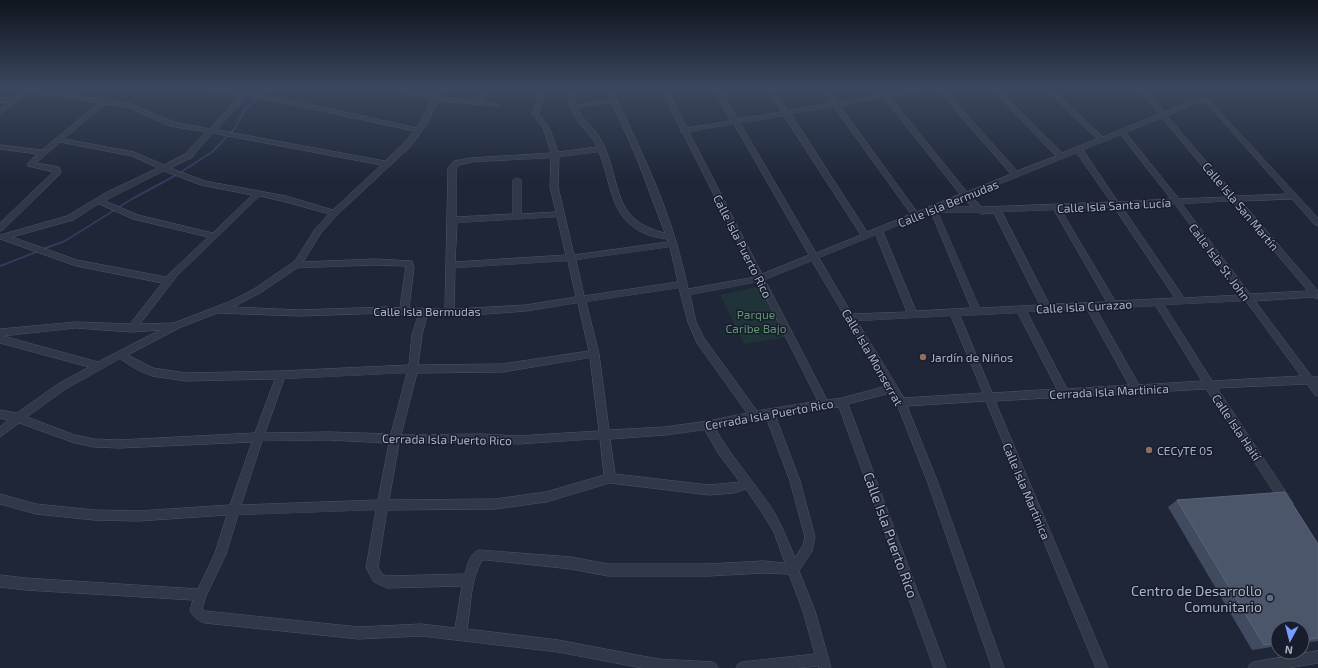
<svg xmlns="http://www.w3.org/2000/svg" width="1318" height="668" viewBox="0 0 1318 668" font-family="'Exo 2',sans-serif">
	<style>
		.green { fill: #203338 }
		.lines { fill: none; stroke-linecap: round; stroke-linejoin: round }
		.stream { stroke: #2e3d5d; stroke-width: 2 }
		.minor-casing { stroke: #4f5566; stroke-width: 1 }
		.minor { fill: #313847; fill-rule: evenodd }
		.wall { fill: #414b60 }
		.building { fill: #4c566b; stroke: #5b6479 }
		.education-dot { fill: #8d6e63; stroke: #171d2b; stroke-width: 1.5 }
		.service-dot { fill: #5c6f8a; stroke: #171d2b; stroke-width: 1.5 }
		.labels { text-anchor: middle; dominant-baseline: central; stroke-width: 3; stroke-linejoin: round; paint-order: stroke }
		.street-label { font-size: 12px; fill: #abb2c5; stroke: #171d2b }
		.park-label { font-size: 12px; fill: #629673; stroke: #171d2b }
		.poi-label { font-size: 12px; fill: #abb2c5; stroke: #171d2b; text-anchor: start }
		.near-street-label { font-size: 14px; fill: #abb2c5; stroke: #171d2b }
		.near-poi-label { font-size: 14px; fill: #abb2c5; stroke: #171d2b; text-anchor: end }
	</style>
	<rect width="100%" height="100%" fill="#1e2637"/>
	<path class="green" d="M760 286 787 337 744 344 720 295Z"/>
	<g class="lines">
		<g class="stream">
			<path d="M43 249 65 241 132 199 178 174 212 152 235 128 245 109 272 88"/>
			<path d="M0 266 39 251"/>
		</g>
		<defs>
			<g id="minor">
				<path d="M26 88 129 103 174 122 210 129 239 96 200 90 197 88H214L242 92 246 88H253L249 93 285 99 417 128 432 100 385 88H397L434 96 438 88H444L440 97 476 101 484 88H490L482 102 499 104V106L438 101 427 124 410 147 337 215 321 233 303 262 375 259 412 261 414 267 409 308 445 309 448 168 454 161 471 158 551 153 543 127 532 114 540 88H546L538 114 549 127 558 152 597 147C593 137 586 132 580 124 571 113 568 102 567 88H573L576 105 610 100 608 88H614L615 96C638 144 662 193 677 245 681 259 685 275 688 289L755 277 683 133 680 131 681 130 661 88H667L687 128 731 121 713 88H719L738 119 782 112 767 88H773L788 111 831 103 821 88H827L838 102 881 95 876 88H883L887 94 918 88H933L930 90 890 97 967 192 1011 174 936 88H943L1017 171 1056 156 990 88H997L1062 153 1097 139 1044 88H1051L1103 137 1159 114 1137 88H1144L1164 112 1198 99H1208L1318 218V226L1315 225 1292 199 1241 201 1318 291 1317 299 1313 297 1255 301 1312 377H1318V396L1315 395 1307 384 1217 388 1293 503 1292 507 1288 508 1284 507 1206 389 995 401 1108 668H1096L986 401 907 406 938 483 1004 668H992L928 483 897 404 890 393 848 404 946 668H934L839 407 775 415 800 481 815 537 812 551 799 571 815 611 831 668H819L818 666 797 668H736L738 664 742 662 815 654 803 611 789 574 763 573 708 576H608L571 569 487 560H482C470 580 471 607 467 629L558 640 658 659 712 662 716 664 718 668H642L558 652 421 636 359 639 205 623C197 620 194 618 190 610L193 600 25 590 0 587V575L25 578 198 589 215 553 227 515 138 521 94 520 36 514 0 504V494L36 504 94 510 138 511 230 505 252 442 119 448 94 447 75 443 19 423 0 437V427L8 420 0 418V410L17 413 58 384 89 367 0 343V329L76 322 130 324 162 283 76 266 0 239V235L67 216 107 192 158 168 132 156 60 142 36 163 59 167 61 172 60 174 3 230 0 231V223L53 172 28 166 27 164 37 154 0 149V145L42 150 99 103 29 92 0 114V109L8 102H0V98H13ZM246 97 285 103 414 131 404 143 385 161 217 130ZM884 98 960 194 917 212 840 106ZM1201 102 1207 103 1287 194 1236 196 1167 116ZM612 103 636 156 665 233C609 220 623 181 601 140 595 128 583 121 577 108ZM106 104 127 107 170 126 206 132 185 154 164 165 134 152 64 139ZM834 107 911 214 867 232 791 114ZM784 116 861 235 816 253 740 123ZM1162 118 1228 197 1179 199 1126 133ZM734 124 809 255 762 274 689 132ZM213 133 381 165 333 210 286 196 205 181 170 168 191 158ZM1121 135 1171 199 1118 202 1083 150ZM599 152C612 183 609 219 646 234 653 237 660 238 667 239L668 242 574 255 558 187 559 157ZM1077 153 1111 202 982 207 971 196ZM551 158 550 187 556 212 521 214V180L517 178 513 180V214L456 217V169L459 165 471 162ZM164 171 201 185 252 195 213 233 138 215 105 201ZM260 196 286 202 329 214 315 229 297 258 292 263 254 289 231 301 174 323 140 324 176 277ZM964 199 972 207H945ZM1232 201 1308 291 1250 294 1182 204ZM99 204 133 219 208 237 166 277 77 260 12 237 73 220ZM1175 204 1241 295 1184 298 1122 207ZM1114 207 1175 298 1115 301 1061 210ZM1054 210 1107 302 1049 304 1002 212ZM931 212 971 308 916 311 883 232ZM938 212H978L981 214 994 213 1040 305 980 308ZM557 217 566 255 455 262 457 223ZM876 235 907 312 852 314 819 258ZM670 247 678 282 584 296 576 260ZM568 261 576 297 526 305 454 309 455 268ZM812 261 886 386 842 398 827 400 765 280ZM375 265 406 266 400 308 387 307 299 310 233 307 260 293 297 268ZM758 282 818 401 757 411 704 338 696 322 690 295ZM679 288 688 322 697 343 747 413 708 421 665 427 609 430 599 354 586 302ZM1246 301 1301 376 1212 381 1164 305ZM578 303 589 351 502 364 418 365 422 335 427 316 472 315 526 311ZM1156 306 1202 381 1139 385 1096 309ZM1087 309 1129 385 1067 389 1027 312ZM218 313 299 316 387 313 418 316 412 335 409 365 281 371 186 373 153 368 128 355 179 328ZM1018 313 1057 389 992 393 960 316ZM951 316 983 393 904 398 857 321ZM76 328 132 332 160 330 98 362 3 336ZM590 358 599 431 517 436 482 434 401 435 417 373 502 372ZM120 359 138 370 152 376 186 381 275 379 255 433 119 440 94 439 75 435 27 417 64 390ZM407 373 391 434 329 432 265 433 284 379ZM766 417 790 481 805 537 803 545 795 558C787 539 780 520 768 503 750 477 730 455 715 428ZM705 430 718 453 740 482 709 485 615 474 610 439 665 435ZM600 439 604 475 546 492 495 499 389 500 399 443 482 442 517 444ZM329 440 389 443 378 500 241 505 262 441ZM610 483 709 495 734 493 746 489 761 511 774 532 785 563 763 561 708 564H608L571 557 479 550C470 553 467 566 465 574L387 576 382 574 378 567 387 510 495 509 546 502ZM376 510 366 568 374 582 387 588 462 586 455 628 421 624 359 627 205 611 202 609 206 596 226 554 238 515Z"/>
				<path d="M1318 651V663L1289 668H1248L1250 664 1254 662Z"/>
			</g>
		</defs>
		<use href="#minor" class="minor-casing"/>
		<use href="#minor" class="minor"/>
	</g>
	<path class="wall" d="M1177 500 1318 544V641L1302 643V628H1278V646L1252 650 1168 507Z"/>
	<path class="building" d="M1285 492 1318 544V638L1302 640V628H1278V643L1264 645 1177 500Z"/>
	<linearGradient id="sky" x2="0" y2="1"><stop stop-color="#10151e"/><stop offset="0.48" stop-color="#3b475e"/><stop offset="1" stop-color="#3b475e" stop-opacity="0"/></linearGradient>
	<rect width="1318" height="182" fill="url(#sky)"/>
	<g class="education-dot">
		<circle cx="923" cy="357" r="4"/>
		<circle cx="1149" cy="450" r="4"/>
	</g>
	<circle class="service-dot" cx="1270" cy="598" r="4"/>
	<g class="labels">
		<g class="street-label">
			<text transform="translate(948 203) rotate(-22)">Calle Isla Bermudas</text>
			<text transform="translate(1114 205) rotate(-3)">Calle Isla Santa Lucía</text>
			<text transform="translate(1241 206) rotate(50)">Calle Isla San Martín</text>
			<text transform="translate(743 246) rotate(63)">Calle Isla Puerto Rico</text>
			<text transform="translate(1220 262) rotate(53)">Calle Isla St. John</text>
			<text transform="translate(1084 306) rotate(-3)">Calle Isla Curazao</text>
			<text x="427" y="311">Calle Isla Bermudas</text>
			<text transform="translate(873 357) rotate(60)">Calle Isla Monserrat</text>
			<text transform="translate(1109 391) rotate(-3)">Cerrada Isla Martinica</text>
			<text transform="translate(769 414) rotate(-10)">Cerrada Isla Puerto Rico</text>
			<text transform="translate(1237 427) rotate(56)">Calle Isla Haití</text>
			<text transform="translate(447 439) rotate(1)">Cerrada Isla Puerto Rico</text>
			<text transform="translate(1027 491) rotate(67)">Calle Isla Martinica</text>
		</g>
		<g class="park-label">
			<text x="756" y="314">Parque<tspan x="756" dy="14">Caribe Bajo</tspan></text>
		</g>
		<g class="poi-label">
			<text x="931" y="357">Jardín de Niños</text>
			<text x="1157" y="450">CECyTE 05</text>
		</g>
		<g class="near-street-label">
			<text transform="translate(891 535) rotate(70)">Calle Isla Puerto Rico</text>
		</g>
		<g class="near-poi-label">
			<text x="1262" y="590">Centro de Desarrollo<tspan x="1262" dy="16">Comunitario</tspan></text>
		</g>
	</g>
	<g transform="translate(1290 640) rotate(187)"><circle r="19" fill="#171d2b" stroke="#525969"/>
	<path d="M0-3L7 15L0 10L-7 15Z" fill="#769dfe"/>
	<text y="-6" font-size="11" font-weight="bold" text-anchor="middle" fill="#abb2c5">N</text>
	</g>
</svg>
